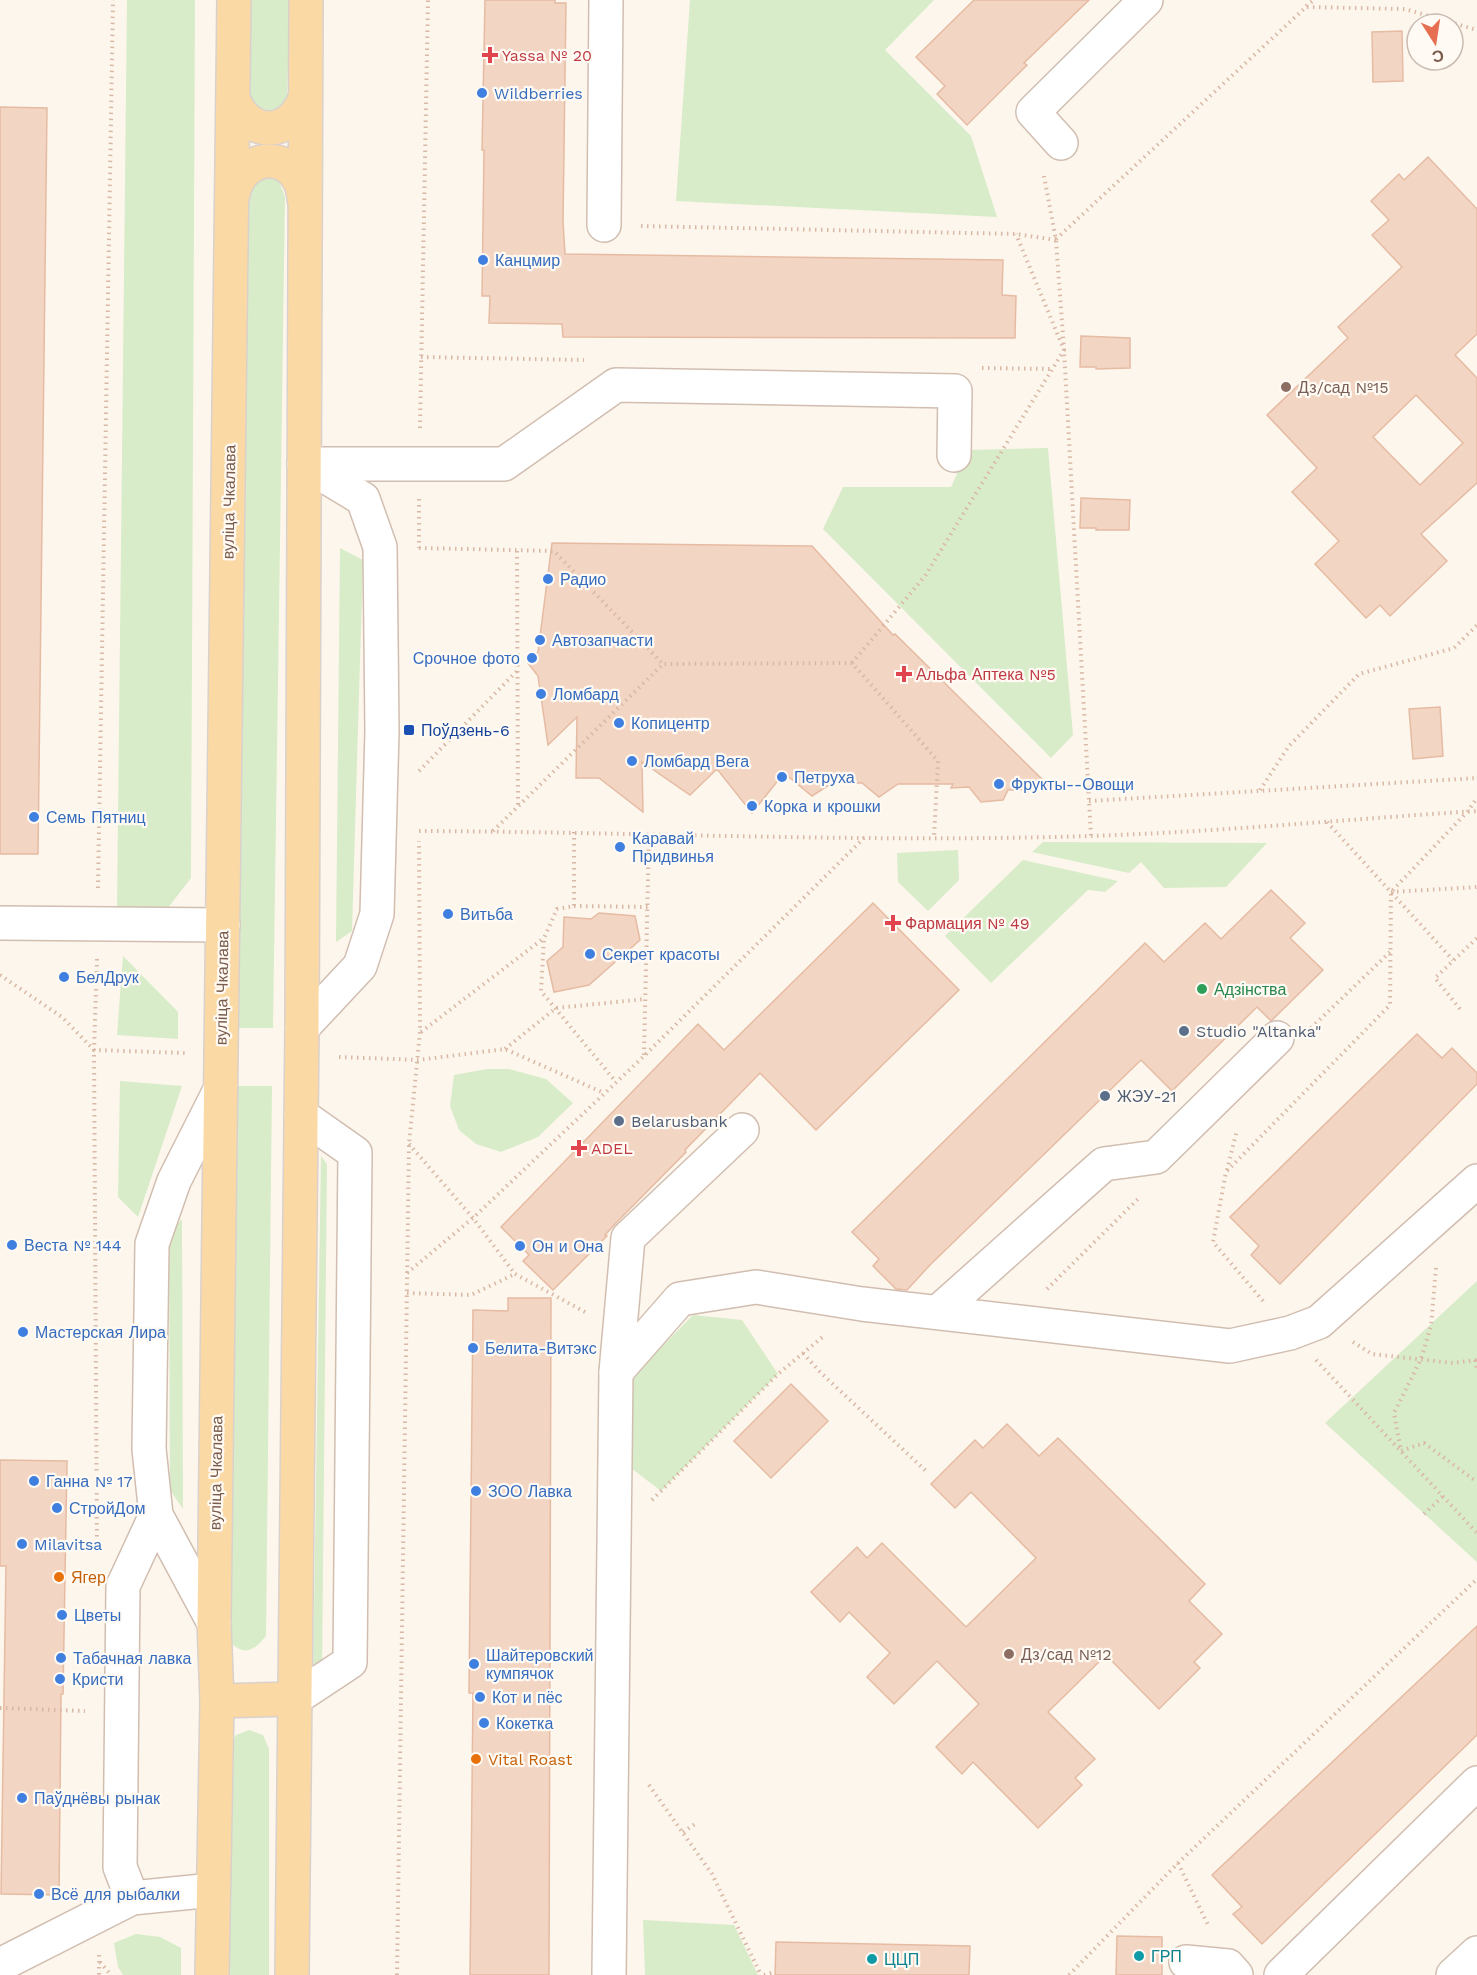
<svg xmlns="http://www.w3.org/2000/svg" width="1477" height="1975" viewBox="0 0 1477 1975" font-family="'Work Sans',sans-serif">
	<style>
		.green { fill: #d8ecc9 }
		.building { fill: #f3d5c3; stroke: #e6bba3; stroke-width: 1.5; fill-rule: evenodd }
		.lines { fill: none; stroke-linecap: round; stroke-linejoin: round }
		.minor-casing { stroke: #d1beb0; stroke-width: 36 }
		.major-casing { stroke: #dad1cd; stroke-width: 36 }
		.path { stroke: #d9b8a5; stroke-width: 4; stroke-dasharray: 1.5 4.5; stroke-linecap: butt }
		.minor { stroke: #fff; stroke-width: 33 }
		.major { stroke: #fbd9a5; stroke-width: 33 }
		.health-dot { fill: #e0444e; stroke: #fffaf3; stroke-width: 2 }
		.shop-dot { fill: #3f7fe0; stroke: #fffaf3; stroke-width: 2 }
		.education-dot { fill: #8d6e63; stroke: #fffaf3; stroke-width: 2 }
		.transit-dot { fill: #1a4fb4; stroke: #fffaf3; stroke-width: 2 }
		.leisure-dot { fill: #2e9e5b; stroke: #fffaf3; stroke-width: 2 }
		.service-dot { fill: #5c6f8a; stroke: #fffaf3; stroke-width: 2 }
		.food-dot { fill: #e8710a; stroke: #fffaf3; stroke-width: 2 }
		.culture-dot { fill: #0f9aa8; stroke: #fffaf3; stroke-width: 2 }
		.labels { text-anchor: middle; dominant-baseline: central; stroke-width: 4.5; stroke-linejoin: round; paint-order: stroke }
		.health-label { font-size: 16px; fill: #be3a42; stroke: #fffaf3; text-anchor: start }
		.shop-label { font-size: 16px; fill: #366cbe; stroke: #fffaf3; text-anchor: start }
		.education-label { font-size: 16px; fill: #785e54; stroke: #fffaf3; text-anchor: start }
		.street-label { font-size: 16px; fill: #7a5c4d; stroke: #fffaf3 }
		.transit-label { font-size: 16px; fill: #164399; stroke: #fffaf3; text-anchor: start }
		.leisure-label { font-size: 16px; fill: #27864d; stroke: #fffaf3; text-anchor: start }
		.service-label { font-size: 16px; fill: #4e5e75; stroke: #fffaf3; text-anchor: start }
		.food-label { font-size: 16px; fill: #c56008; stroke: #fffaf3; text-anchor: start }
		.culture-label { font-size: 16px; fill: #0d838f; stroke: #fffaf3; text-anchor: start }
	</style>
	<rect width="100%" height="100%" fill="#fdf6ec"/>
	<g class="green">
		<path d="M127 0H195L191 878 167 909 117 910Z"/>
		<path d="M246 0H290L287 99 281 112 265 118 244 99Z"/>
		<path d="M690 0H934L885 50 971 136 997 217 676 201Z"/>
		<path d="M263 175 279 181 285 197 273 1028H233L239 196Z"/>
		<path d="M1048 448 1073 735 1051 758 823 529 843 487H951L968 450Z"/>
		<path d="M340 548 363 560 352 931 336 942Z"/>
		<path d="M1043 842 1267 843 1226 887 1164 888 1141 862 1129 873 1032 852Z"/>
		<path d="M958 850 959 880 928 911 898 882 897 853Z"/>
		<path d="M1023 860 1118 881 1105 892 1088 890 991 983 945 936Z"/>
		<path d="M123 956 178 1012V1039L117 1035Z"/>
		<path d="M487 1069H509L546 1079 573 1103 538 1137 501 1152 476 1144 459 1130 450 1106 454 1075Z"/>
		<path d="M120 1081 182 1086 138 1217 118 1197Z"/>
		<path d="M231 1086H272L266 1636C251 1655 241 1655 225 1637Z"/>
		<path d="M321 1156 327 1164 322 1672 313 1676Z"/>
		<path d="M182 1219 183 1509 170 1490 169 1234Z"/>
		<path d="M1477 1281V1562L1325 1423Z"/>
		<path d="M693 1315 742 1320 778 1374 661 1491 627 1465 629 1380Z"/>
		<path d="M249 1730 263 1735 269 1749V1975H225L227 1750 236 1735Z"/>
		<path d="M643 1920 734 1925 758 1975H645Z"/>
		<path d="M136 1934 160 1937 181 1948V1975H123L118 1967 114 1943Z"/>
	</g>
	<g class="building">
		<path d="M485 0H555V3H566L563 222 565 254 1003 260 1002 295 1016 296 1015 338 563 337 562 324 489 323 490 296H482L484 150H482Z"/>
		<path d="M974 0H1089L1024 63 1027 65 967 125 937 94 945 86 916 57Z"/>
		<path d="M1402 31 1403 81 1373 82 1372 32Z"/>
		<path d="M0 107 47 108 38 854H0Z"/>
		<path d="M1428 157 1477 209V334L1455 355 1477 378V483L1421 534 1447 561 1390 616 1380 605 1366 618 1315 564 1339 541 1292 492 1317 468 1267 415 1348 338 1338 327 1402 267 1372 235 1389 220 1371 201 1399 174 1404 180ZM1416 395 1463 443 1420 485 1373 437Z"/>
		<path d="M1081 336 1130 338V368L1096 369V367H1080Z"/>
		<path d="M1081 498 1130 500 1129 530H1096V528H1080Z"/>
		<path d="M552 543 812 546 893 635 895 634 1052 789 1008 790 1003 800 981 802 969 787 951 788 953 784H898L879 797 862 783H832L812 796 784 773 752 813 717 769 690 795 642 762 643 812 599 778H576L577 717 548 745 538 676 528 663 538 652Z"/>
		<path d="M1440 707 1443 756 1413 759 1409 709Z"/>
		<path d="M1271 890 1305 923 1290 938 1323 970 1272 1020 1271 1021 1257 1007 1172 1091 1141 1060 930 1265 907 1290 896 1289 873 1266 879 1259 852 1232 1145 943 1164 962 1205 923 1221 939Z"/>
		<path d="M873 903 959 990 816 1130 760 1073 685 1150 686 1152 615 1224 605 1235 607 1236 553 1290 523 1261 529 1255 501 1227 698 1024 724 1050Z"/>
		<path d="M599 913 635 916 640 940 589 985 554 992 547 961 563 947 564 917 591 919Z"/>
		<path d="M1417 1034 1442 1058 1452 1048 1477 1073V1084L1280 1284 1251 1255 1259 1246 1230 1217Z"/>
		<path d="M508 1298H551L549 1975H470L473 1693H469L473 1310 508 1311Z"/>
		<path d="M791 1384 828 1421 771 1478 734 1441Z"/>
		<path d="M1007 1424 1039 1456 1058 1438 1205 1584 1189 1601 1222 1634 1194 1662 1200 1668 1159 1709 1106 1655 1048 1712 1095 1759 1075 1778 1082 1785 1038 1828 973 1762 962 1774 936 1747 979 1704 937 1661 894 1704 867 1677 890 1653 849 1612 840 1622 811 1592 857 1547 867 1558 882 1543 966 1627 1036 1558 971 1492 955 1508 931 1484 975 1440 983 1448Z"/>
		<path d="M0 1460 67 1461 63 1694H61L59 1895 1 1894 6 1566H0Z"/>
		<path d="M1477 1626V1735L1262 1944 1233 1914 1242 1907 1212 1875Z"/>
		<path d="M1117 1936 1162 1937V1975H1116Z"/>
		<path d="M776 1942 970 1946 969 1975H775Z"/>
	</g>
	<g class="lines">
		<defs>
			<g id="minor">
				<path d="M1061 143 1033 112 1146 0"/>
				<path d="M604 225 606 0"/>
				<path d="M304 464H504L616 385 955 391 954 455"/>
				<path d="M0 923 223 925"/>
				<path d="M302 1028 360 966 377 914 382 731 380 547 363 499 305 464"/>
				<path d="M938 1312 1104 1164 1156 1157 1277 1038"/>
				<path d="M616 1372 680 1299 756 1287 862 1304 1230 1346 1290 1333 1319 1322 1477 1181"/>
				<path d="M214 1623 156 1515 149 1449 152 1244 174 1181 220 1090"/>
				<path d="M294 1699 350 1662 355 1153 301 1115"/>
				<path d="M132 1898 120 1867 123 1586 156 1515"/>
				<path d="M1186 1962 1228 1966 1236 1975"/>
				<path d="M0 1965 132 1898 213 1890"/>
				<path d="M609 1975 616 1372 628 1238 742 1130"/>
				<path d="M1281 1975 1477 1783"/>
				<path d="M1453 1975 1477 1953"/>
			</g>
			<g id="major">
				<path d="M233 98C247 138 291 138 305 98"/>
				<path d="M232 199C239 148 301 149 304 199"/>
				<path d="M217 1701 294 1699"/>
				<path d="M212 1975 217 1701 214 1623 234 0"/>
				<path d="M292 1975 302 1028 306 0"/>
			</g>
		</defs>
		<use href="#minor" class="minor-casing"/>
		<use href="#major" class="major-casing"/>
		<g class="path">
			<path d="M1306 6 1314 0"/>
			<path d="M1044 176 1056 240 1064 350 1091 836"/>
			<path d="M641 226 1016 234 1056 240"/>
			<path d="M1056 239 1306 7 1405 9 1477 30"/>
			<path d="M421 357 584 360"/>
			<path d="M982 368 1053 369"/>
			<path d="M420 428 428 0"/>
			<path d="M419 499V548"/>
			<path d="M419 548 554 551 663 664"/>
			<path d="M517 551 518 805"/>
			<path d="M852 663 925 576 1064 350 1016 234"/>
			<path d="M419 771 517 671"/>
			<path d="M1260 790 1289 746 1359 674 1454 648 1477 625"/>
			<path d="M1089 801 1477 778"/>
			<path d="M1327 822 1453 960"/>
			<path d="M419 831C642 832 866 843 1089 836 1219 832 1348 819 1477 811"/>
			<path d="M493 831 663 664 852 663 938 761 934 838"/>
			<path d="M574 832V906L557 909 544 938 541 991 616 1082"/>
			<path d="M98 888 113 0"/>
			<path d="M1391 892 1477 887"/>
			<path d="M574 906 648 907"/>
			<path d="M97 959 94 1050 97 1551"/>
			<path d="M0 975 62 1017 94 1050 185 1053"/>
			<path d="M1460 1009 1435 978 1477 938"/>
			<path d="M1311 1028 1390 952"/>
			<path d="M421 1032 544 938"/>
			<path d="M505 1049 556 1008 646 999"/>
			<path d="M644 1055 649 833"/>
			<path d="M339 1057 418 1060 505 1049 604 1093"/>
			<path d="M409 1144 473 1218 515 1274 585 1312"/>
			<path d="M1227 1170 1237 1130"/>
			<path d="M1436 1268 1431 1326 1421 1359 1394 1413 1401 1451 1424 1443 1477 1482"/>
			<path d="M407 1273 473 1218 644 1056 864 838"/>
			<path d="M1047 1289 1140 1197"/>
			<path d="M407 1293 471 1295 515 1274"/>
			<path d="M1263 1301 1213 1242 1226 1172 1390 1005 1391 892 1468 811 1477 798"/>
			<path d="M1353 1342 1372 1354 1453 1363 1477 1360"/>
			<path d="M803 1353 820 1372 927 1472"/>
			<path d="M1316 1360 1477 1533"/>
			<path d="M1475 1360 1477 1369"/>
			<path d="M652 1500 778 1374 825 1335"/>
			<path d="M1424 1514 1443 1496"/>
			<path d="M0 1708 85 1711"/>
			<path d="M649 1785 712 1874 761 1975"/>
			<path d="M683 1832 695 1824"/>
			<path d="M1178 1863 1209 1927"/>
			<path d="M99 1955V1975"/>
			<path d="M100 1962 111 1975"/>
			<path d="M397 1975 409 1144 420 1032 419 841"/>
			<path d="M764 1975 775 1972"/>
			<path d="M1069 1975 1178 1863 1477 1579"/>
		</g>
		<use href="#minor" class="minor"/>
		<use href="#major" class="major"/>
	</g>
	<g class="health-dot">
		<path d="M487 46h6v6h6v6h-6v6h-6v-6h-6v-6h6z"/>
		<path d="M901 665h6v6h6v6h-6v6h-6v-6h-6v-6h6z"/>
		<path d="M890 914h6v6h6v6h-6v6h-6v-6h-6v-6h6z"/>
		<path d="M576 1139h6v6h6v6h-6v6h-6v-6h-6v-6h6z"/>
	</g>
	<g class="shop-dot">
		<circle cx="482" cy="93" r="6"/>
		<circle cx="483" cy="260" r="6"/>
		<circle cx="548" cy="579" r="6"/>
		<circle cx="540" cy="640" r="6"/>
		<circle cx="532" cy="658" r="6"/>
		<circle cx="541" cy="694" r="6"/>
		<circle cx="619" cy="723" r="6"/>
		<circle cx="632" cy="761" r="6"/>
		<circle cx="782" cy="777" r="6"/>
		<circle cx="999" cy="784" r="6"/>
		<circle cx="752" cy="806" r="6"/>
		<circle cx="34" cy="817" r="6"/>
		<circle cx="620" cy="847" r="6"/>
		<circle cx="448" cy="914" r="6"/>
		<circle cx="590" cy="954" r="6"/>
		<circle cx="64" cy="977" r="6"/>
		<circle cx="12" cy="1245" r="6"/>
		<circle cx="520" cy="1246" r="6"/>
		<circle cx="23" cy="1332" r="6"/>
		<circle cx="473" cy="1348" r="6"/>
		<circle cx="34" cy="1481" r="6"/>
		<circle cx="476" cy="1491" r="6"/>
		<circle cx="57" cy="1508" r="6"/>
		<circle cx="22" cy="1544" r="6"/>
		<circle cx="62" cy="1615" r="6"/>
		<circle cx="61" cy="1658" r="6"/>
		<circle cx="474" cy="1664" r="6"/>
		<circle cx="60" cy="1679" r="6"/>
		<circle cx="480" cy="1697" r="6"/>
		<circle cx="484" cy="1723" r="6"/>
		<circle cx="22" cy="1798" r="6"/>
		<circle cx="39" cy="1894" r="6"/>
	</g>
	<g class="education-dot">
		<circle cx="1286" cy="387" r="6"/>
		<circle cx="1009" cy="1654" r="6"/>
	</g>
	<rect class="transit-dot" x="403" y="724" width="12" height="12" rx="3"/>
	<circle class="leisure-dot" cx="1202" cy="989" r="6"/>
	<g class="service-dot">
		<circle cx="1184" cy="1031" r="6"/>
		<circle cx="1105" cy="1096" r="6"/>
		<circle cx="619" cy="1121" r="6"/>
	</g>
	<g class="food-dot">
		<circle cx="59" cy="1577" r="6"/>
		<circle cx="476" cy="1759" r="6"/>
	</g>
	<g class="culture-dot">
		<circle cx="1139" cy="1956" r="6"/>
		<circle cx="872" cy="1959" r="6"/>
	</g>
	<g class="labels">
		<g class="health-label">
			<text x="502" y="55">Yassa № 20</text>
			<text x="916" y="674">Альфа Аптека №5</text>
			<text x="905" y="923">Фармация № 49</text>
			<text x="591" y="1148">ADEL</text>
		</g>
		<g class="shop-label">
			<text x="494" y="93">Wildberries</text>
			<text x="495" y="260">Канцмир</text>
			<text x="560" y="579">Радио</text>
			<text x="552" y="640">Автозапчасти</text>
			<text x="520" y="658" text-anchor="end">Срочное фото</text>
			<text x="553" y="694">Ломбард</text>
			<text x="631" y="723">Копицентр</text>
			<text x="644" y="761">Ломбард Вега</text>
			<text x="794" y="777">Петруха</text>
			<text x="1011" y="784">Фрукты--Овощи</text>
			<text x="764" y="806">Корка и крошки</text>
			<text x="46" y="817">Семь Пятниц</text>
			<text x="632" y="838">Каравай<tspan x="632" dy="18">Придвинья</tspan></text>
			<text x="460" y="914">Витьба</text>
			<text x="602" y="954">Секрет красоты</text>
			<text x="76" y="977">БелДрук</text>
			<text x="24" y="1245">Веста № 144</text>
			<text x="532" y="1246">Он и Она</text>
			<text x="35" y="1332">Мастерская Лира</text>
			<text x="485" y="1348">Белита-Витэкс</text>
			<text x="46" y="1481">Ганна № 17</text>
			<text x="488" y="1491">ЗОО Лавка</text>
			<text x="69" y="1508">СтройДом</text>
			<text x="34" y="1544">Milavitsa</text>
			<text x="74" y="1615">Цветы</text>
			<text x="486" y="1655">Шайтеровский<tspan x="486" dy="18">кумпячок</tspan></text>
			<text x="73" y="1658">Табачная лавка</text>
			<text x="72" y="1679">Кристи</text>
			<text x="492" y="1697">Кот и пёс</text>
			<text x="496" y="1723">Кокетка</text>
			<text x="34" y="1798">Паўднёвы рынак</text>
			<text x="51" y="1894">Всё для рыбалки</text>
		</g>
		<g class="education-label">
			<text x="1298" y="387">Дз/сад №15</text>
			<text x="1021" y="1654">Дз/сад №12</text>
		</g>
		<g class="street-label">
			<text transform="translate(229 502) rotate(-89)">вуліца Чкалава</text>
			<text transform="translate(222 988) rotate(-89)">вуліца Чкалава</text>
			<text transform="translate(216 1473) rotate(-89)">вуліца Чкалава</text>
		</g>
		<g class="transit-label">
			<text x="421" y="730">Поўдзень-6</text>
		</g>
		<g class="leisure-label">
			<text x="1214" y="989">Адзінства</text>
		</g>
		<g class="service-label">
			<text x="1196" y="1031">Studio "Altanka"</text>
			<text x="1117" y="1096">ЖЭУ-21</text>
			<text x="631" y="1121">Belarusbank</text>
		</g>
		<g class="food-label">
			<text x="71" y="1577">Ягер</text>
			<text x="488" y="1759">Vital Roast</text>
		</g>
		<g class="culture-label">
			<text x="1151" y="1956">ГРП</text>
			<text x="884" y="1959">ЦЦП</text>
		</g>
	</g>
	<g transform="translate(1435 42) rotate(168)"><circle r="28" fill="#fffaf3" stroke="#cabbb1" stroke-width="1.5"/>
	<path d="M0-4.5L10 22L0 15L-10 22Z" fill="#e76f51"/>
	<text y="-9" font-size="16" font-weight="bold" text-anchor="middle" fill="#7a5c4d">С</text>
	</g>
</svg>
